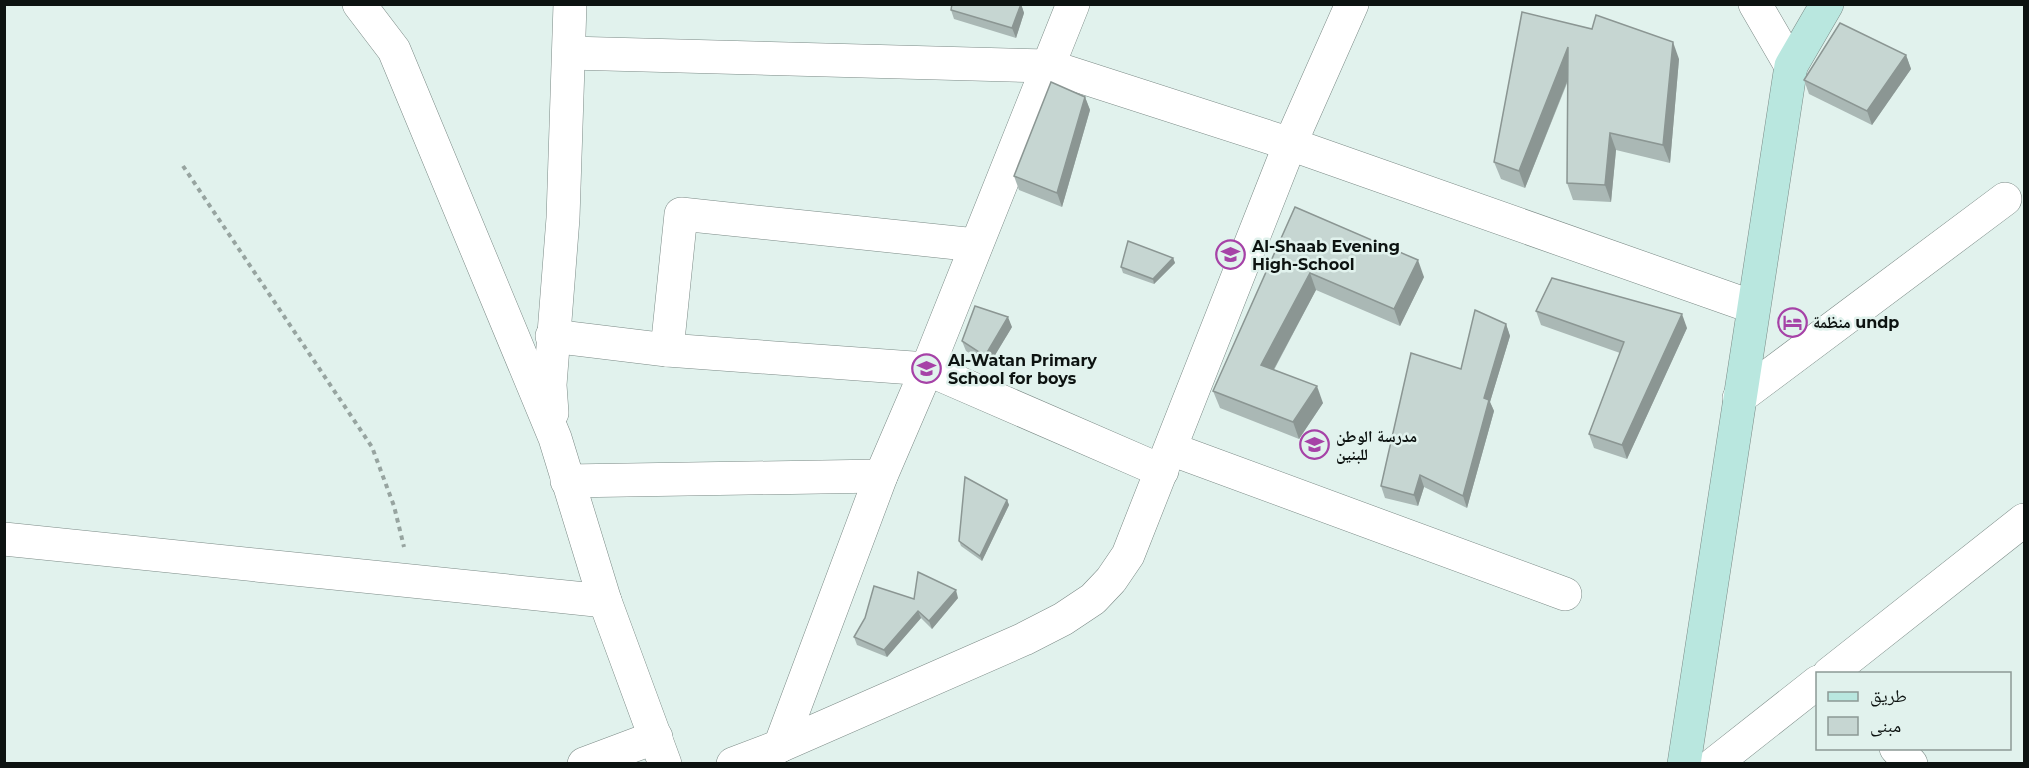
<svg xmlns="http://www.w3.org/2000/svg" width="2029" height="768" viewBox="0 0 2029 768" font-family="Montserrat,'Noto Naskh Arabic',sans-serif">
	<style>
		.lines { fill: none; stroke-linecap: round; stroke-linejoin: round }
		.minor-casing { stroke: #7b8a86; stroke-width: 34 }
		.tertiary-casing { stroke: #7b8a86; stroke-width: 34 }
		.secondary-casing { stroke: #7b8a86; stroke-width: 34 }
		.path { stroke: #97a4a0; stroke-width: 4; stroke-dasharray: 4.5 4.5; stroke-linecap: butt }
		.minor { stroke: #fff; stroke-width: 33 }
		.tertiary { stroke: #fff; stroke-width: 33 }
		.secondary { stroke: #b9e7df; stroke-width: 33 }
		.wall { fill: #aab8b5 }
		.shaded-wall { fill: #8b9693 }
		.building { fill: #c6d6d2; stroke: #8b9693; stroke-width: 1.5 }
		.labels { text-anchor: middle; dominant-baseline: central; stroke-width: 5; stroke-linejoin: round; paint-order: stroke }
		.poi-label { font-size: 16px; font-weight: bold; fill: #0d1311; stroke: #e1f2ed; text-anchor: start }
	</style>
	<rect width="100%" height="100%" fill="#e1f2ed"/>
	<g class="lines">
		<defs>
			<g id="minor">
				<path d="M1755 4 1791 66"/>
				<path d="M569 53 1048 66 1290 144 1753 307"/>
				<path d="M552 336 667 350 927 369 1162 471"/>
				<path d="M667 350 681 214 976 245"/>
				<path d="M1739 398 2005 199"/>
				<path d="M1171 449 1565 594"/>
				<path d="M567 481 881 476"/>
				<path d="M4 539 605 601"/>
				<path d="M780 746 881 476 927 369 1073 4"/>
				<path d="M1896 748 1911 764"/>
				<path d="M584 764 656 737"/>
				<path d="M733 764 780 746 1024 639 1063 619 1093 599 1111 580 1128 555 1290 144 1352 4"/>
			</g>
			<g id="tertiary">
				<path d="M359 4 394 50 555 438 605 601 665 764"/>
				<path d="M552 413 550 385 563 218 570 4"/>
				<path d="M1829 674 2024 520"/>
				<path d="M1714 764 1818 682"/>
			</g>
			<path id="secondary" d="M1684 764 1791 66 1827 4"/>
		</defs>
		<use href="#minor" class="minor-casing"/>
		<use href="#tertiary" class="tertiary-casing"/>
		<use href="#secondary" class="secondary-casing"/>
		<path class="path" d="M183 166 372 447 394 506 404 547"/>
		<use href="#minor" class="minor"/>
		<use href="#tertiary" class="tertiary"/>
		<use href="#secondary" class="secondary"/>
	</g>
	<g class="wall">
		<path d="M952 4H1021L1024 13 1016 38 954 19 951 10Z"/>
		<path d="M1522 12 1679 59 1670 163 1616 150 1611 202 1573 200 1567 183 1568 81 1525 188 1501 179 1494 162Z"/>
		<path d="M1906 55 1911 69 1872 125 1809 94 1804 80Z"/>
		<path d="M1085 97 1090 110 1062 207 1019 190 1014 176Z"/>
		<path d="M1295 207 1424 277 1400 326 1316 290 1274 370 1323 403 1299 439 1220 408 1213 391Z"/>
		<path d="M1173 258 1175 263 1154 284 1123 273 1121 267Z"/>
		<path d="M1536 311 1687 328 1627 459 1594 448 1589 434 1620 353 1541 325Z"/>
		<path d="M1506 324 1510 336 1490 402 1494 411 1467 508 1424 487 1418 506 1385 498 1381 486 1461 369Z"/>
		<path d="M1012 327 989 365 966 351 962 341Z"/>
		<path d="M1007 500 1009 505 982 561 961 546 959 541Z"/>
		<path d="M958 598 932 629 921 618 887 657 857 645 854 637 914 599Z"/>
	</g>
	<g class="shaded-wall">
		<path d="M1021 4 1024 13 1016 38 1012 28Z"/>
		<path d="M1673 42 1679 59 1670 163 1663 145Z"/>
		<path d="M1568 47 1574 64 1525 188 1519 171Z"/>
		<path d="M1906 55 1911 69 1872 125 1867 111Z"/>
		<path d="M1085 97 1090 110 1062 207 1057 193Z"/>
		<path d="M1610 133 1616 150 1611 202 1605 185Z"/>
		<path d="M1173 258 1175 263 1154 284 1153 279Z"/>
		<path d="M1418 260 1424 277 1400 326 1394 309Z"/>
		<path d="M1310 273 1316 290 1267 382 1261 365Z"/>
		<path d="M1682 314 1687 328 1627 459 1622 445Z"/>
		<path d="M1008 317 1012 327 989 365 985 356Z"/>
		<path d="M1506 324 1510 336 1490 402 1494 411 1467 508 1463 496 1484 398Z"/>
		<path d="M1317 386 1323 403 1299 439 1293 422Z"/>
		<path d="M1420 475 1424 487 1418 506 1414 495Z"/>
		<path d="M1007 500 1009 505 982 561 980 556Z"/>
		<path d="M956 590 958 598 932 629 929 621Z"/>
		<path d="M918 611 921 618 887 657 884 650Z"/>
	</g>
	<g class="building">
		<path d="M952 4H1021L1012 28 951 10Z"/>
		<path d="M1522 12 1592 29 1596 15 1673 42 1663 145 1610 133 1605 185 1567 183 1568 47 1519 171 1494 162Z"/>
		<path d="M1840 23 1906 55 1867 111 1804 80Z"/>
		<path d="M1051 82 1085 97 1057 193 1014 176Z"/>
		<path d="M1295 207 1418 260 1394 309 1310 273 1261 365 1317 386 1293 422 1213 391Z"/>
		<path d="M1128 241 1173 258 1153 279 1121 267Z"/>
		<path d="M1552 278 1682 314 1622 445 1589 434 1624 342 1536 311Z"/>
		<path d="M975 306 1008 317 985 356 962 341Z"/>
		<path d="M1475 310 1506 324 1484 398 1489 400 1463 496 1420 475 1414 495 1381 486 1411 353 1461 369Z"/>
		<path d="M965 477 1007 500 980 556 959 541Z"/>
		<path d="M918 572 956 590 929 621 918 611 884 650 854 637 865 618 874 586 914 599Z"/>
	</g>
	<defs>
		<symbol id="school-ring" viewBox="-11 -11 22 22"><circle r="9.5" fill="#e1f2ed" stroke="#a642a7" stroke-width="1.5"/><path d="M0-5L7-2L0 1L-7-2ZM-4 1L0 2.5L4 1V4Q0 6-4 4Z" fill="#a642a7"/></symbol>
		<symbol id="hotel-ring" viewBox="-11 -11 22 22"><circle r="9.5" fill="#e1f2ed" stroke="#a642a7" stroke-width="1.5"/><path d="M-6-4.5h1.5V1H6V5H4.5V3h-9V5H-6ZM-4 0a1.8 1.8 0 1 1 3.6 0ZM.5 0V-2.5h3Q6-2.5 6 0Z" fill="#a642a7"/></symbol>
	</defs>
	<g fill-rule="evenodd">
		<use href="#school-ring" x="1214" y="238" width="33" height="33"/>
		<use href="#hotel-ring" x="1776" y="306" width="33" height="33"/>
		<use href="#school-ring" x="910" y="352" width="33" height="33"/>
		<use href="#school-ring" x="1298" y="428" width="33" height="33"/>
	</g>
	<g class="labels">
		<g class="poi-label">
			<text x="1252" y="246">Al-Shaab Evening<tspan x="1252" dy="18">High-School</tspan></text>
			<text x="1813" y="322">منظمة undp</text>
			<text x="948" y="360">Al-Watan Primary<tspan x="948" dy="18">School for boys</tspan></text>
			<text x="1336" y="436">مدرسة الوطن<tspan x="1336" dy="18">للبنين</tspan></text>
		</g>
	</g>
	<rect width="2029" height="768" fill="none" stroke="#0d1311" stroke-width="12"/>
	<rect x="1816" y="672" width="195" height="78" fill="#e1f2ed" stroke="#8c9995" stroke-width="1.5"/>
	<rect x="1828" y="692" width="30" height="9" fill="#b9e7df" stroke="#8c9995" stroke-width="1.5"/>
	<text x="1870" y="702" font-size="18" fill="#0d1311">طريق</text>
	<rect x="1828" y="717" width="30" height="18" fill="#c6d6d2" stroke="#8c9995" stroke-width="1.5"/>
	<text x="1870" y="732" font-size="18" fill="#0d1311">مبنى</text>
</svg>
